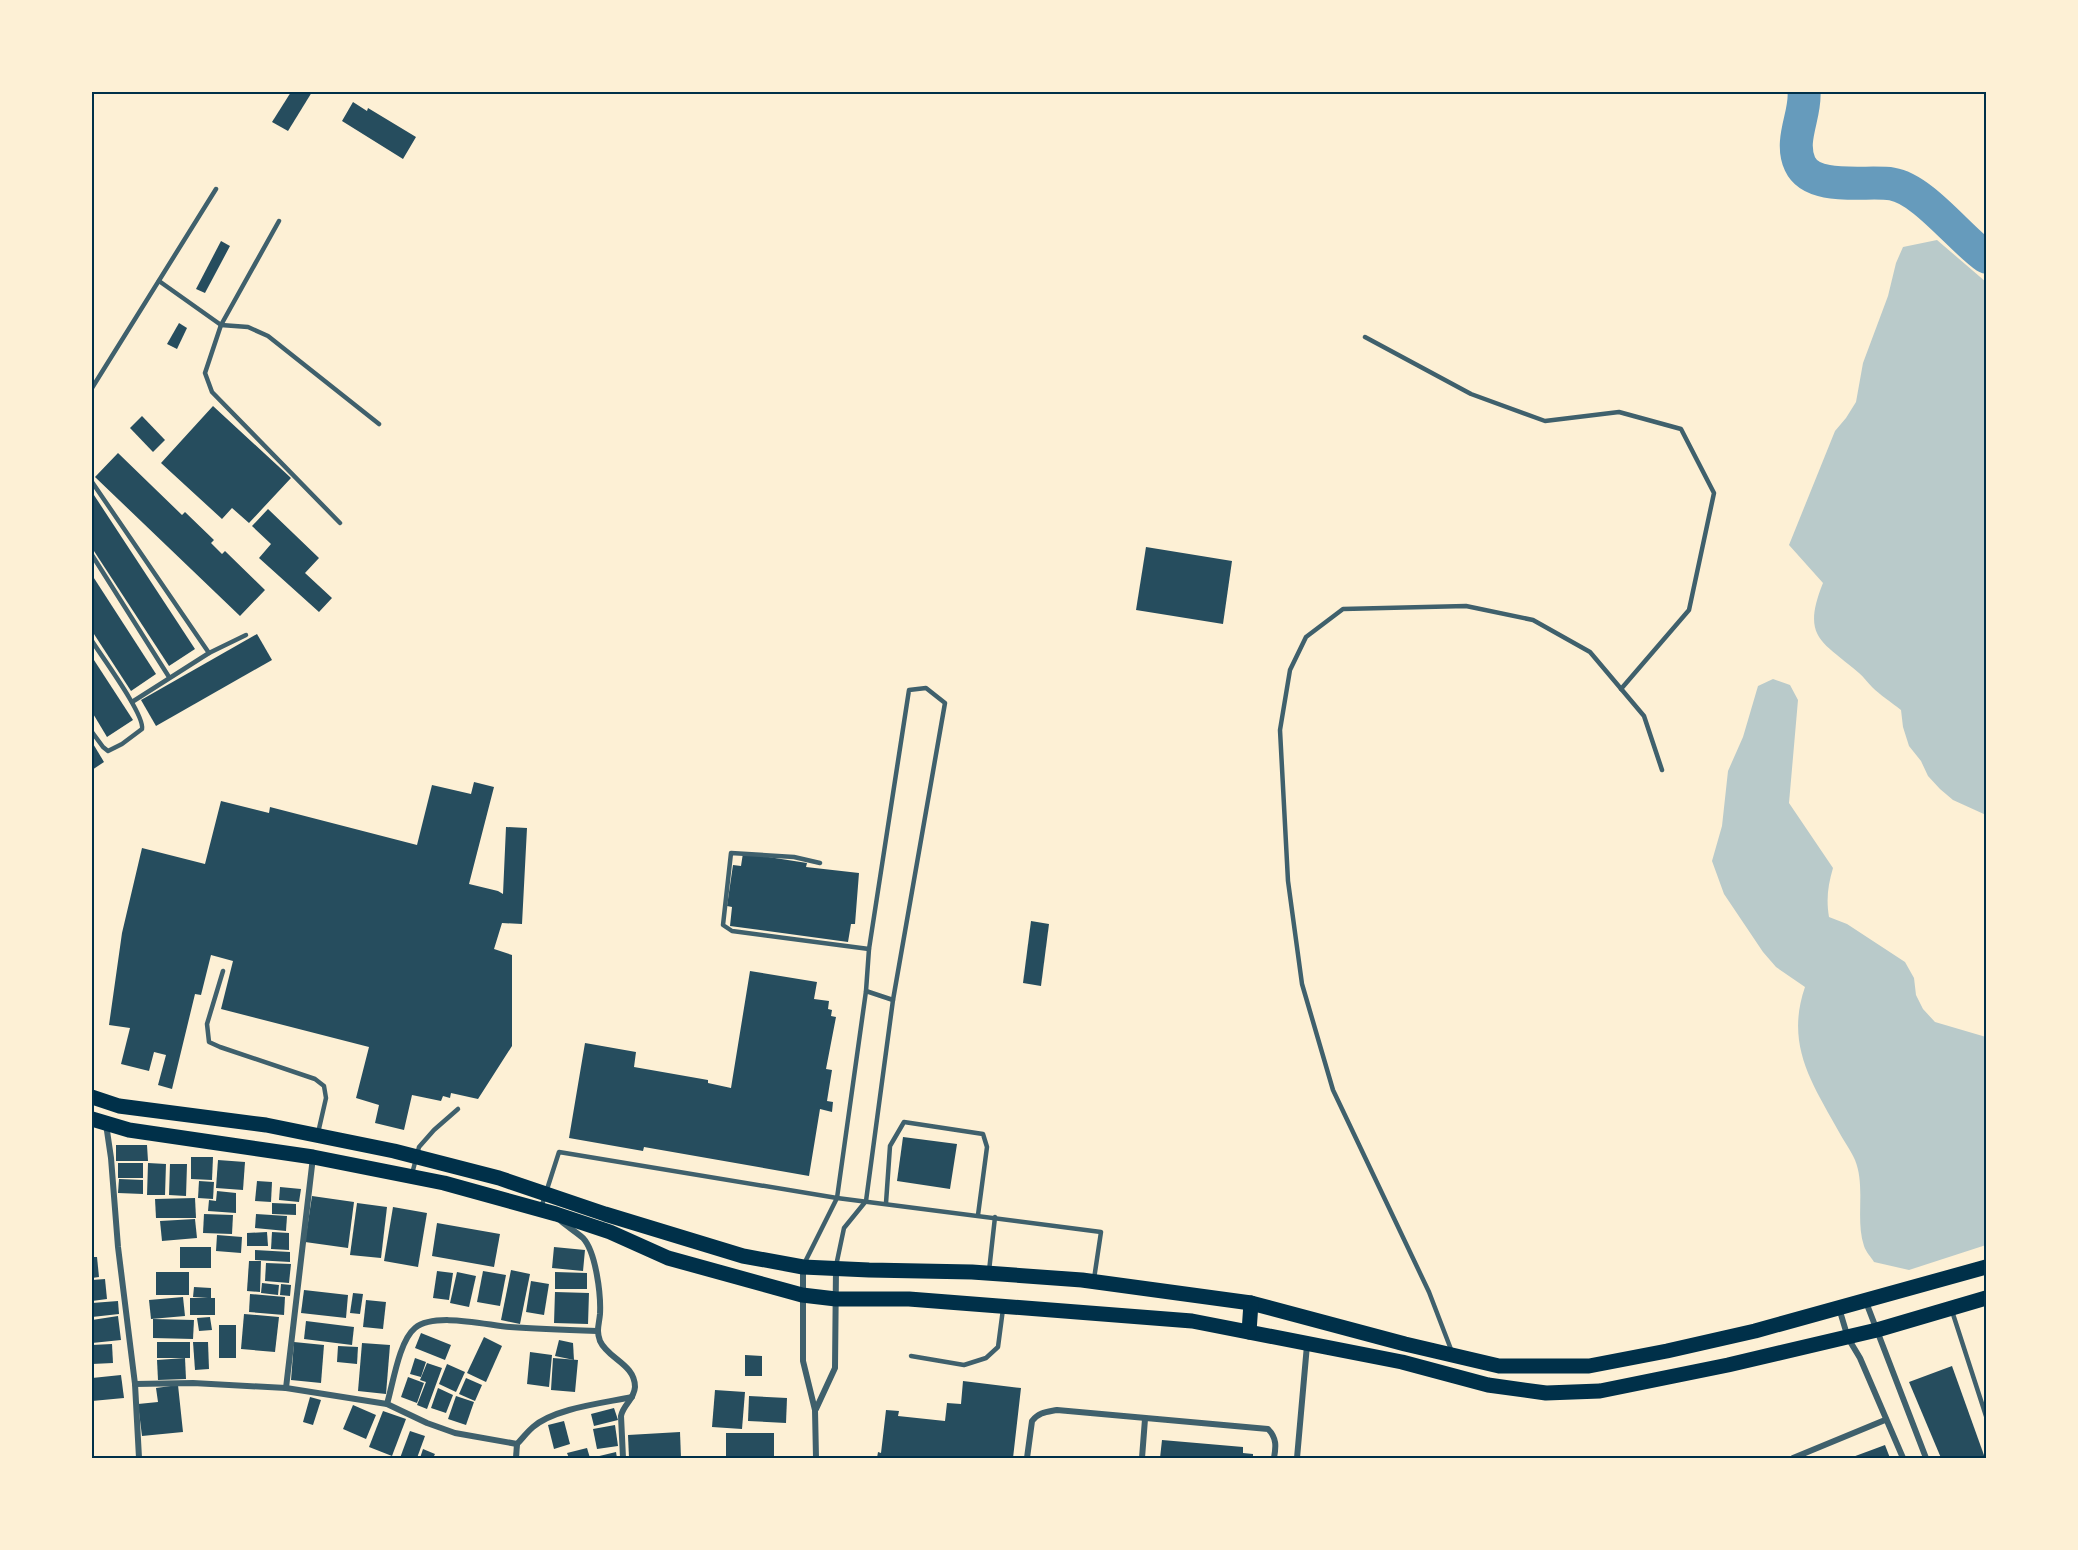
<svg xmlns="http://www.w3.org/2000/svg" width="2078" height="1550" viewBox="0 0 2078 1550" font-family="'Roboto Condensed',sans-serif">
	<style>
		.green { fill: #b9caca }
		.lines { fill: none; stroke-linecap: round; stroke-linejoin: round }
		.river { stroke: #669bbc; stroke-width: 33 }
		.building { fill: #264d5e }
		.service { stroke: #3f606c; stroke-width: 4.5 }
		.minor { stroke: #3f606c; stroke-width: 6 }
		.primary { stroke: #003049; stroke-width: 15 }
		.neatline { fill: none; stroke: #003049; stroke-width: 2 }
	</style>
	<rect width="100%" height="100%" fill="#fdf0d5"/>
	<g class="green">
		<path d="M1937 240 1986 282V815L1953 800 1940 789 1928 776 1921 761 1909 746 1903 727 1901 710C1891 702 1880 695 1872 687 1867 682 1864 677 1859 673 1822 641 1801 638 1823 583L1789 545 1835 431 1846 418 1856 402 1863 363 1888 296 1896 263 1903 247Z"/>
		<path d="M1773 679 1790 685 1798 700 1789 803 1833 868C1828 885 1826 899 1829 917L1847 924 1905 962 1914 978 1916 995 1923 1009 1935 1022 1986 1037V1245L1909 1270 1874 1262C1871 1257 1866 1252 1864 1246 1855 1219 1866 1187 1855 1160 1851 1151 1844 1141 1839 1132 1812 1083 1785 1045 1805 987L1776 967 1763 952 1724 894 1712 861 1722 826 1728 771 1743 737 1758 686Z"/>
	</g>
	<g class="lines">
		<path class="river" d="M1804 92C1806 115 1789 140 1800 164 1813 192 1868 180 1892 184 1923 189 1960 239 1986 257"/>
	</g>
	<g class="building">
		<path d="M291 92H312L288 131 272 122Z"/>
		<path d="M353 102 367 111 368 108 416 137 403 159 342 121Z"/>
		<path d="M221 241 230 246 205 293 196 289Z"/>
		<path d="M179 323 187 328 177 349 167 344Z"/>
		<path d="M213 406 291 478 249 523 232 508 222 519 161 463Z"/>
		<path d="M142 416 165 440 153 452 130 428Z"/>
		<path d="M118 453 182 515 185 512 214 540 211 543 222 554 225 551 265 590 240 616 95 477Z"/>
		<path d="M92 492 195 649 169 666 92 548Z"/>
		<path d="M268 509 319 558 305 573 332 598 319 612 259 558 271 544 252 526Z"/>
		<path d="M1146 547 1232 561 1223 624 1136 610Z"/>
		<path d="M92 575 156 674 131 691 92 631Z"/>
		<path d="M257 634 272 660 156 726 141 700Z"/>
		<path d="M92 657 133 720 107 737 92 712Z"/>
		<path d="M92 742 104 762 92 770Z"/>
		<path d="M474 782 494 787 469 884 498 891 503 894 506 827 527 828 522 924 502 923 494 949 512 955V1046L478 1099 451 1093 450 1098 443 1096 441 1101 412 1095 404 1130 375 1123 379 1105 356 1098 369 1047 221 1009 233 961 211 955 201 995 195 994 172 1089 158 1085 166 1055 154 1052 149 1071 121 1064 130 1028 109 1025 122 933 142 848 205 864 221 801 269 813 270 807 417 845 432 785 471 794Z"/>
		<path d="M743 853 807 863 806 867 859 873 855 924H851L848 942 730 926 732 907 727 906 733 865 741 866Z"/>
		<path d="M1031 921 1049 924 1041 986 1023 983Z"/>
		<path d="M750 971 817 982 814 999 829 1001 828 1009 832 1010 831 1016 836 1017 826 1069 832 1070 827 1101 833 1102 832 1112 820 1109 809 1176 644 1147 643 1151 569 1138 585 1043 636 1052 634 1067 708 1080V1083L731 1088Z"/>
		<path d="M903 1137 957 1144 950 1189 897 1181Z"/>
		<path d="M116 1145H147L148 1161H116Z"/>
		<path d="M191 1157H213L212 1180 191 1179Z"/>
		<path d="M218 1160 245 1162 243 1190 216 1188Z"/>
		<rect x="118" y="1163" width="25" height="15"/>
		<path d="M148 1163 166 1164 165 1195H147Z"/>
		<path d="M170 1164H187L186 1196 169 1195Z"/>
		<path d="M119 1179 143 1180V1194L118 1193Z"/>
		<path d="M199 1181 214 1182 213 1199 198 1198Z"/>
		<path d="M257 1181 272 1182 271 1202 255 1201Z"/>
		<path d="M280 1187 301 1189 299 1202 279 1200Z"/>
		<path d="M217 1191 236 1193V1213L208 1211 209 1200 216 1201Z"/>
		<path d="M312 1196 354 1202 348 1248 305 1242Z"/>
		<path d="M195 1198 196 1218H156L155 1199Z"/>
		<path d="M272 1203 296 1204V1215L272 1214Z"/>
		<path d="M357 1203 387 1207 381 1258 350 1255Z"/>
		<path d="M393 1207 427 1213 418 1267 384 1261Z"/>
		<path d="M204 1214 233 1215 232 1234 203 1233Z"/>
		<path d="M256 1214 287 1216 286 1231 255 1228Z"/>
		<path d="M195 1219 197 1238 162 1241 160 1221Z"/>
		<path d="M437 1223 500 1234 494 1267 432 1256Z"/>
		<path d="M267 1232 268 1246H247V1233Z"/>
		<path d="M272 1232 289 1233V1250L271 1249Z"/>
		<path d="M217 1235 242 1237 241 1253 216 1251Z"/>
		<rect x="180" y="1247" width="31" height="21"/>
		<path d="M554 1247 585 1250 583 1271 552 1268Z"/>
		<path d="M255 1250 290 1252V1262L255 1260Z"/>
		<path d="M92 1257H97L99 1277 92 1278Z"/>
		<path d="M249 1261H261L260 1292 247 1291Z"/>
		<path d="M266 1263 291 1264 289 1283 265 1281Z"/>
		<path d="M511 1270 530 1274 520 1324 501 1320Z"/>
		<path d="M437 1271 453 1273 449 1300 433 1298Z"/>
		<path d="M483 1271 506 1275 500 1306 477 1302Z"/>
		<rect x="156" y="1272" width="33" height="23"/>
		<path d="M457 1272 476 1276 469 1307 450 1303Z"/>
		<path d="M555 1272 587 1273V1289H555Z"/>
		<path d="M105 1279 107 1299 92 1301V1280Z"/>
		<path d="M531 1281 549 1284 544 1315 526 1312Z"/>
		<path d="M262 1283 279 1285 278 1295 261 1293Z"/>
		<path d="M281 1284 291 1285 290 1296 280 1295Z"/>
		<path d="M194 1287 211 1288V1298H215V1315H190V1298H208L193 1297Z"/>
		<path d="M304 1290 348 1295 346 1318 301 1313Z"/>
		<path d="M555 1292 589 1293 588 1324 554 1323Z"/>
		<path d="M353 1293 363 1294 360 1314 350 1313Z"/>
		<path d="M250 1294 285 1297 284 1315 249 1312Z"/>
		<path d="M183 1297 185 1316 151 1319 149 1300Z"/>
		<path d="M366 1300 386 1302 383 1329 363 1327Z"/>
		<path d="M118 1301 119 1314 92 1317V1303Z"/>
		<path d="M244 1314 279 1317 275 1352 241 1349Z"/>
		<path d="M118 1316 121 1340 92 1343V1320Z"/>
		<path d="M210 1317 212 1330 199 1331 197 1318Z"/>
		<path d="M153 1319 194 1320 193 1339 153 1338Z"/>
		<path d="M306 1321 354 1327 352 1345 304 1339Z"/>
		<rect x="219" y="1325" width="17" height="33"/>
		<path d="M421 1333 451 1345 445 1360 415 1348Z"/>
		<path d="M484 1337 502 1346 486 1382 467 1373Z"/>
		<path d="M559 1340 573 1343 574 1360 555 1356Z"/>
		<rect x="157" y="1342" width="33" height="16"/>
		<path d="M193 1342H208L209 1369 195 1370Z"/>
		<path d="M294 1342 324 1345 321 1383 291 1380Z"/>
		<path d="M362 1343 390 1345 386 1394 358 1391Z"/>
		<path d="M112 1344 113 1363 92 1364V1345Z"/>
		<path d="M338 1346 358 1347 357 1364 337 1362Z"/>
		<path d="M530 1352 552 1355 549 1387 527 1384Z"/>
		<path d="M745 1355 762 1356V1376H745Z"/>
		<path d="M185 1358 186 1379 158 1380 157 1360Z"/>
		<path d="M415 1358 426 1362 421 1377 410 1374Z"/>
		<path d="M553 1358 578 1360 575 1392 551 1390Z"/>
		<path d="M427 1363 442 1368 427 1409 417 1405 426 1382 420 1380Z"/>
		<path d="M447 1364 465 1372 456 1392 439 1384Z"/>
		<path d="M1952 1366 1985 1458H1941L1909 1382Z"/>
		<path d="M121 1375 124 1398 92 1401V1378Z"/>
		<path d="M408 1377 424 1383 417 1403 401 1397Z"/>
		<path d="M466 1378 482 1385 475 1401 459 1394Z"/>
		<path d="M963 1381 1021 1388 1013 1458H877L878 1452 881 1453 886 1410 899 1411 898 1416 945 1421 947 1403 961 1404Z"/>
		<path d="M178 1385 183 1432 142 1436 138 1404 158 1402 156 1388Z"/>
		<path d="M438 1388 453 1395 446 1413 431 1408Z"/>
		<path d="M715 1390 745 1392 742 1429 712 1427Z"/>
		<path d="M456 1396 474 1402 466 1425 448 1419Z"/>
		<path d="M749 1396 787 1398 786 1423 748 1421Z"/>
		<path d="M310 1397 321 1400 313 1425 303 1422Z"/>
		<path d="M353 1405 376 1415 366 1439 343 1429Z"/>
		<path d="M614 1408 618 1420 594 1426 591 1414Z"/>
		<path d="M383 1411 406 1419 392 1456 369 1447Z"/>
		<path d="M564 1421 570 1444 554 1449 548 1425Z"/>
		<path d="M615 1425 618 1446 597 1449 593 1429Z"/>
		<path d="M410 1431 425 1436 417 1458H400Z"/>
		<path d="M680 1432 681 1458H629L628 1435Z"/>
		<rect x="726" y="1433" width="48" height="25"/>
		<path d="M1162 1440 1243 1447V1453L1253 1454V1458H1160Z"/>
		<path d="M1885 1445 1890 1458H1850Z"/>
		<path d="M587 1448 590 1458H569L567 1453Z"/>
		<path d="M423 1449 435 1454 433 1458H420Z"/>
		<path d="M616 1452 617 1458H591Z"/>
	</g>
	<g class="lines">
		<g class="service">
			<path d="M279 221 221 325 205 373 212 392 340 523"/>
			<path d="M159 281 221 325 248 327 268 336 379 424"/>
			<path d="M1365 337 1471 394 1545 421 1619 412 1681 429 1714 493 1689 610 1621 689"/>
			<path d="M92 388 216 189"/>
			<path d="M92 482 209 653"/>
			<path d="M92 555 169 677"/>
			<path d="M92 641C102 657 145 715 142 729L122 744 108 751 103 747 92 732"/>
			<path d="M132 702 209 653 246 635"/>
			<path d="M820 863 794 857 731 853 723 925 732 931 869 949"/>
			<path d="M223 971 207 1024 209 1042 220 1047 315 1079 324 1086 326 1098 318 1133"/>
			<path d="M866 991 893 1000"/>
			<path d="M412 1174 419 1147 434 1130 458 1109"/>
			<path d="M886 1203 890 1146 904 1122 983 1134 987 1147 978 1215"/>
			<path d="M541 1208 559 1152 837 1198 1101 1232 1094 1279"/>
			<path d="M804 1264 837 1198 866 991 869 949 909 690 926 688 945 703 893 1000 866 1201 844 1228 836 1266"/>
			<path d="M989 1271 995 1217"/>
			<path d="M1952 1311 1986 1416"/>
			<path d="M1452 1352 1429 1292 1333 1090 1302 984 1288 881 1280 730 1290 670 1306 637 1343 609 1466 606 1533 620 1590 652 1644 716 1662 770"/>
			<path d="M911 1356 964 1365 986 1358 998 1347 1003 1309"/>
		</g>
		<g class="minor">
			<path d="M106 1124 111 1158 118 1247 135 1384 139 1458"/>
			<path d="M561 1221C568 1227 576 1232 583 1238 596 1252 601 1295 600 1314 599 1325 596 1330 600 1341 608 1359 635 1364 635 1387 634 1400 623 1405 621 1416L623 1458"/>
			<path d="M803 1267V1361L815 1410 816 1458"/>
			<path d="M1866 1302 1926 1458"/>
			<path d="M1839 1308 1848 1338 1860 1358 1903 1458"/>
			<path d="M135 1384 193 1383 286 1388 387 1404 427 1423 455 1433 517 1444"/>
			<path d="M286 1388 313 1157"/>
			<path d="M387 1404C393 1384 399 1341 415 1328 435 1312 486 1325 510 1327 539 1329 568 1330 597 1331"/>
			<path d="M816 1409 835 1368 836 1269"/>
			<path d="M517 1444C522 1439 527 1432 533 1427 555 1408 604 1403 632 1397"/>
			<path d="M516 1458 517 1444"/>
			<path d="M1027 1458 1032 1421C1039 1412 1047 1412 1057 1410L1268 1429C1277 1438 1276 1447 1274 1458"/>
			<path d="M1142 1458 1145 1419"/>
			<path d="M1297 1458 1307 1345"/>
			<path d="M1793 1458 1885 1420"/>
		</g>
		<g class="primary">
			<path d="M92 1097 119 1106 266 1125 394 1151 499 1178 605 1214 743 1256 803 1267 869 1270 972 1272 1082 1280 1251 1303 1405 1344 1499 1366H1589L1667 1351 1755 1331 1986 1267"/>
			<path d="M92 1119 129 1130 313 1157 444 1183 556 1214 610 1232 668 1258 802 1295 836 1299H909L1192 1321 1402 1362 1488 1385 1546 1393 1600 1391 1728 1365 1877 1330 1986 1298"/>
			<path d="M1249 1332 1251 1303"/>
		</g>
	</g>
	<rect width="2078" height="1550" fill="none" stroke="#fdf0d5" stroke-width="186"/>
	<rect x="93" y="93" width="1892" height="1364" class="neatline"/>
</svg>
